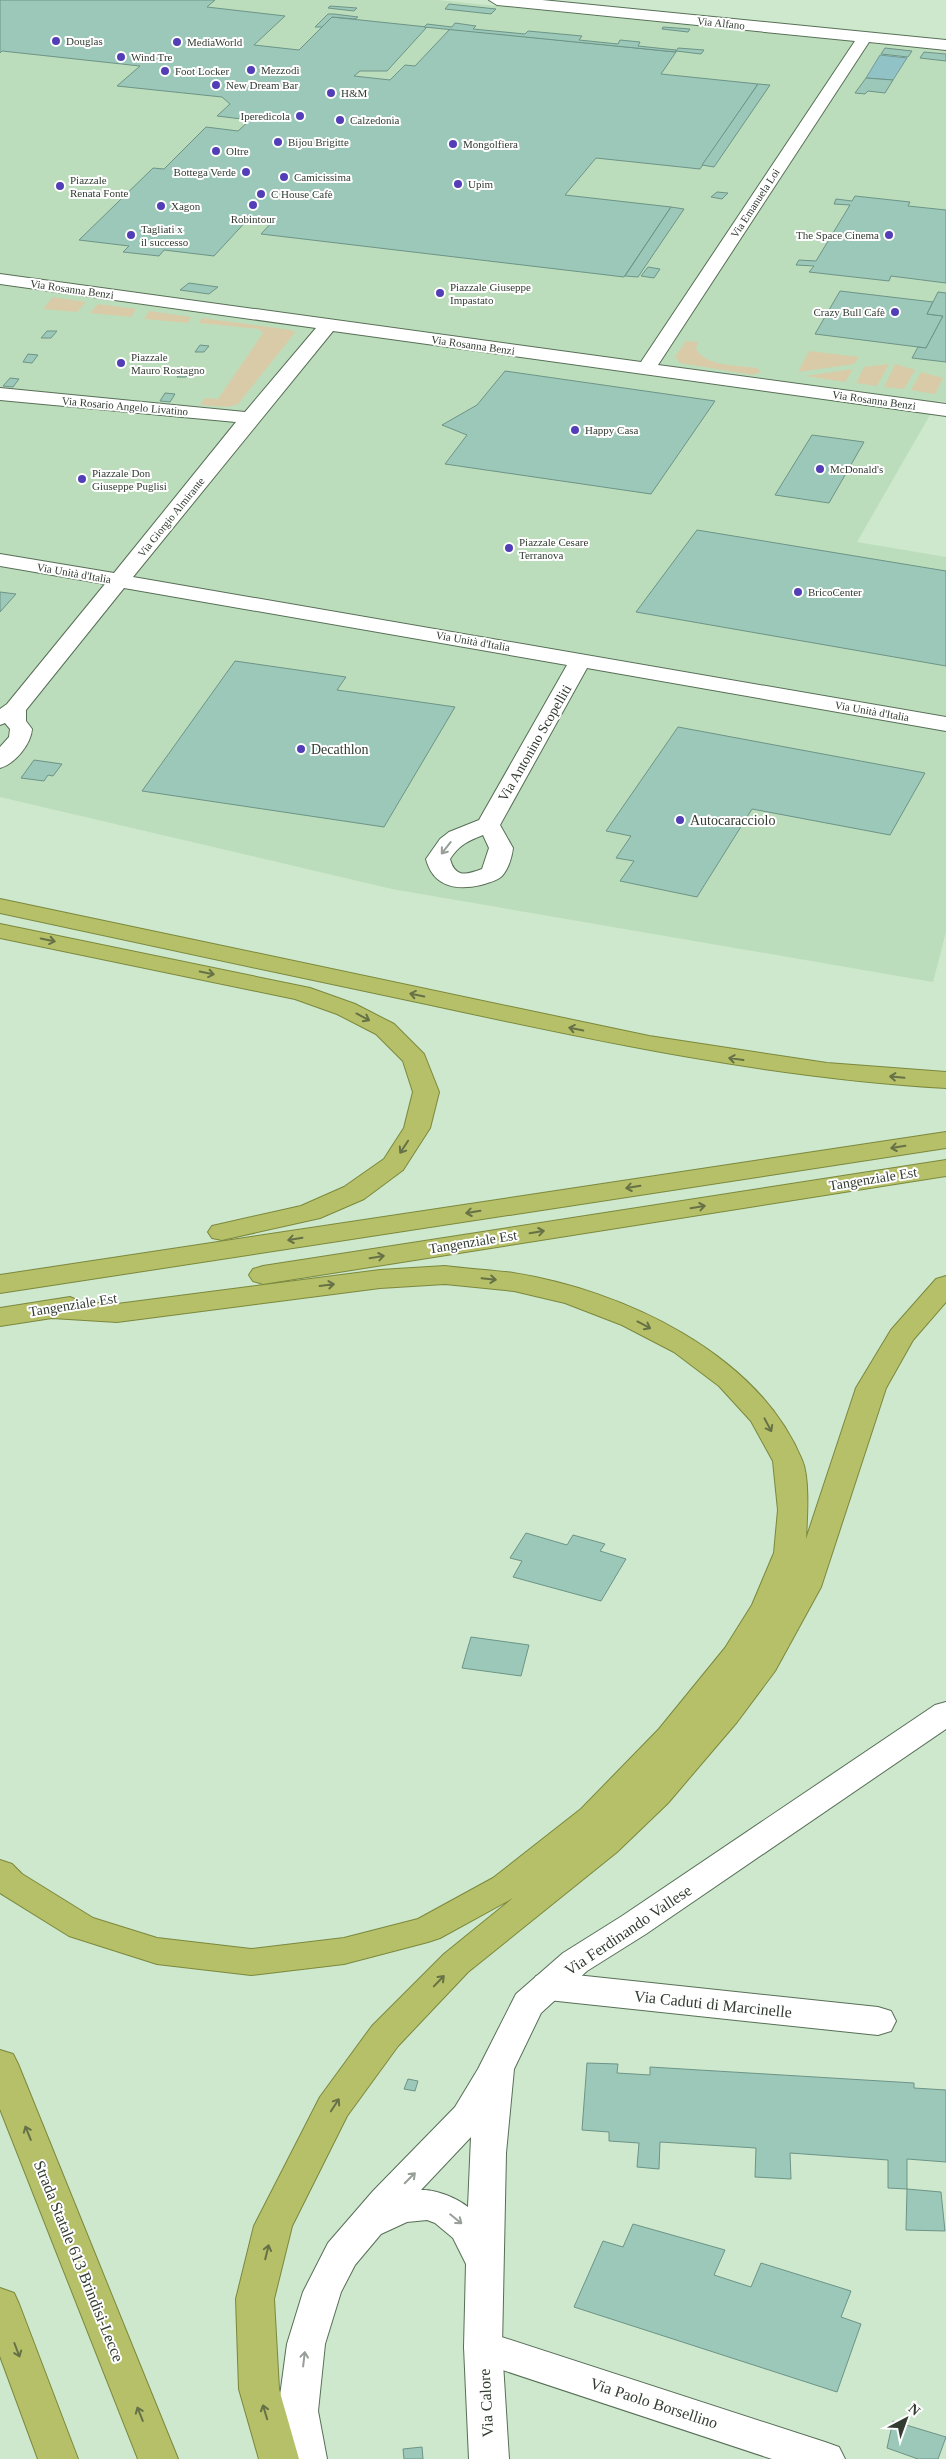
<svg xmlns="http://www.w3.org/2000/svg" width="946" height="2459" viewBox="0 0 946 2459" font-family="'Times New Roman',serif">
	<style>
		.built { fill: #bcddbb }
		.green { fill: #d9cba8 }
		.water { fill: #91c3c6; stroke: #749a99 }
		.building { fill: #9bc8b9; stroke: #6d9487 }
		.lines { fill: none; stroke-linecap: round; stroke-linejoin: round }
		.minor-casing { stroke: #576f57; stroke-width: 2 }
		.tertiary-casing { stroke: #576f57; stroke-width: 2 }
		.trunk-casing { stroke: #7b883d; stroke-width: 2 }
		.minor { fill: #fff; fill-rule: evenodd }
		.tertiary { fill: #fff; fill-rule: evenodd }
		.trunk { fill: #b6c068; fill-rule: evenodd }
		.oneway { stroke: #989e98 }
		.oneway2 { stroke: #677147 }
		.poi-dot { fill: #523eb6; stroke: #fff; stroke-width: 2 }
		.labels { text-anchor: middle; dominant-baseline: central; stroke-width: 4; stroke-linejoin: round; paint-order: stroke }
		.far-street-label { font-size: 11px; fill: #323c31; stroke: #fff }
		.far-poi-label { font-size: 11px; fill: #323c31; stroke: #fff; text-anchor: start }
		.street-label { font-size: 14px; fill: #323c31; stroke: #fff }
		.poi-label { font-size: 14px; fill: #323c31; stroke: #fff; text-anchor: start }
		.near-street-label { font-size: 16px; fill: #323c31; stroke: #fff }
	</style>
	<rect width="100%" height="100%" fill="#cde8cc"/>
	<path class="built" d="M0 0H438L946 51V402L938 401 857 542 946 557V932L933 982 392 889 0 797Z"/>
	<g class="green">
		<path d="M53 297 86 302 77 312 43 309Z"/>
		<path d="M98 304 136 309 131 317 90 313Z"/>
		<path d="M149 311 191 317 188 323 144 319Z"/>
		<path d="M202 318 291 330 295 332 294 334 238 404 228 407 200 405 205 398 218 399 263 333 259 329 199 323Z"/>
		<path d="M686 341 698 342 696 349C706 367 739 365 757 368L761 372 753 375 680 363 675 357Z"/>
		<path d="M809 351 859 357 854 364 798 372Z"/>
		<path d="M889 364 877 386 856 383 864 367Z"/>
		<path d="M895 364 915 370 904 389 884 387Z"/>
		<path d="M853 369 845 382 805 376Z"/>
		<path d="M921 372 943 378 935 394 911 390Z"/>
	</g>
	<path class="water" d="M880 55 907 58 893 80 866 78Z"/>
	<g class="building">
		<path d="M0 0H215L207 7 285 16 254 45 299 50 332 17 427 27 387 71H360L354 76 390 80 405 65 415 66 450 29 676 52 661 74 758 84 700 169 596 158 565 195 671 207 624 277 261 234 274 220 250 217 214 256 164 250 159 256 123 252 129 246 79 240 153 168 164 169 206 127 238 131 250 120 217 116 230 104 222 97 117 86 140 66 2 51 0 53Z"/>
		<path d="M449 4 496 9 491 14 445 9Z"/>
		<path d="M330 6 357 8 354 11 328 8Z"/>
		<path d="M328 14H334L358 17 355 19 332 17 322 27H315Z"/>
		<path d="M455 23 476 26 473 29 525 34 528 31 582 36 579 40 618 44 620 40 640 42 638 46 676 50V52L424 27 427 24 452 27Z"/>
		<path d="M663 27 690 29 688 32 662 29Z"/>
		<path d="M678 48 704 50 701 54 676 51Z"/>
		<path d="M885 48 912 51 908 57 881 54Z"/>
		<path d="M924 52 946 54V61L920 58Z"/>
		<path d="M866 78 893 80 885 93 868 91 865 94 855 93Z"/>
		<path d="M758 84 770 85 714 167 702 165Z"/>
		<path d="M717 192 728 193 722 199 711 197Z"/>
		<path d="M855 196 910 202 908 206 946 210V283L891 276 889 281 809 272 814 266 796 265 799 260 816 261 850 205 834 204 836 199 852 201Z"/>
		<path d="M671 207 684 209 638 277 625 276Z"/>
		<path d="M648 267 660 269 654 278 641 276Z"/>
		<path d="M189 283 218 287 209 294 180 290Z"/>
		<path d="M840 291 933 302 927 314 943 316 926 348 815 334Z"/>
		<path d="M938 292 946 293V362L912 358 918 347 926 348 943 316 927 314Z"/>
		<path d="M47 331H57L51 338H41Z"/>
		<path d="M200 345 209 346 204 352H195Z"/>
		<path d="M28 354 38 355 32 363 23 362Z"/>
		<path d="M183 369 192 370 186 377H177Z"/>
		<path d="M505 371 715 401 651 494 445 464 467 435 442 425 477 405Z"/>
		<path d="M10 378 19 379 13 387 3 386Z"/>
		<path d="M165 393 175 394 170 402 160 401Z"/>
		<path d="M812 435 864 442 829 503 775 495Z"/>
		<path d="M697 530 946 571V666L636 612Z"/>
		<path d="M0 592 16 594 0 612Z"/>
		<path d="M235 661 346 677 337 690 455 707 384 827 142 791Z"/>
		<path d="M678 727 925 773 890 835 752 809 697 897 620 881 634 861 616 858 631 836 606 831Z"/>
		<path d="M34 760 62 764 53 776 48 775 44 781 21 778Z"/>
		<path d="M526 1533 567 1545 573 1535 605 1544 600 1551 626 1559 601 1601 513 1577 522 1561 510 1558Z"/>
		<path d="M471 1637 529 1645 521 1676 462 1668Z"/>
		<path d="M587 2063 618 2064 617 2073 650 2075V2067L914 2083V2088L946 2090V2162L907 2159V2189L888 2188V2160L790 2153 791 2179 755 2177 756 2148 660 2142 659 2169 637 2167 639 2143 609 2141V2132L582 2130Z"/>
		<path d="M408 2079 418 2081 415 2091 404 2089Z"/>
		<path d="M907 2189 941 2192 945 2231 906 2230Z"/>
		<path d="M633 2224 725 2250 714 2275 751 2287 761 2263 851 2291 841 2317 861 2324 837 2392 574 2307 603 2241 623 2247Z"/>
		<path d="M893 2421 946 2437 938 2459H918L887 2448Z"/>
		<path d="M422 2447 423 2459H404L403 2449Z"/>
	</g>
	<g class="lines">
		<defs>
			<g id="minor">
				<path d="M489 0H542L946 40V50L869 42 658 365 946 404V416L333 331 133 577 946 717V731L587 668 500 825 513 848C512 857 508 870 502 876 497 881 487 883 481 885 455 891 433 886 426 859L440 839 449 832 479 820 567 665 124 588 26 710V721L32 729C31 744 15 764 0 768V747L9 737 10 729 5 723 0 725V709L7 704 105 584 0 566V554L114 573 236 422 0 400V388L245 412 316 328 0 284V274L641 362 855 41 497 5ZM483 835 489 848 482 869C466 875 455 878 450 859 459 845 468 841 483 835Z"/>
				<path d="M548 1972 878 2007 891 2011 896 2021 891 2031 878 2035 548 2000 536 1996 530 1986 536 1976Z"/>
				<path d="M483 2331 825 2442 839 2447 845 2459H772L469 2359 464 2347 469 2335Z"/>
			</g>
			<path id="tertiary" d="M946 1702V1729L646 1934 587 1971 541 2013 514 2069 506 2153 502 2347 509 2459H469L464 2347 466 2264 453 2238 435 2223 427 2220 407 2222 381 2234 355 2265 341 2292 325 2344 318 2411 327 2459H287L278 2411 287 2344 303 2292 328 2243 373 2191 455 2107 478 2069 516 1994 563 1953 622 1916 935 1705ZM471 2137 468 2207C457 2198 435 2189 421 2190Z"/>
			<g id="trunk">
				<path d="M0 899 649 1036 827 1063 946 1072V1088C771 1078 601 1042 431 1005 287 975 144 944 0 913Z"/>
				<path d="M0 924 310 988 355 1004 394 1024 424 1054 439 1092 430 1128 403 1170 364 1199 320 1218 222 1240 212 1238 208 1232 212 1226 301 1206 344 1187 384 1159 404 1128 413 1092 403 1061 376 1034 337 1014 295 999 0 938Z"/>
				<path d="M946 1132V1148L0 1293V1275Z"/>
				<path d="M946 1160V1176L263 1284 253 1281 249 1275 253 1269 263 1266Z"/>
				<path d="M445 1266C468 1269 491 1270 513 1273 622 1290 758 1353 802 1460 810 1478 807 1519 806 1539L856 1388 891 1330 936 1279 946 1276V1302L913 1340 886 1388 821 1587 775 1671 737 1722 668 1803 617 1852 468 1972 398 2046 347 2116 292 2226 274 2299 279 2389 299 2459H259L239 2389 236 2299 254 2226 320 2097 372 2026 444 1954 513 1898 440 1938 428 1942 344 1964 251 1975 157 1964 69 1936 0 1893V1860L12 1864 22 1874 93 1918 157 1938 251 1949 344 1938 418 1919 493 1878 581 1809 659 1729 725 1648 752 1605 774 1553 778 1510 773 1461 751 1421 719 1386 674 1352 622 1325 565 1303 514 1291 445 1284 380 1288 117 1322 52 1318 0 1326V1308L70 1297 81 1302 117 1304 380 1270Z"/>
				<path d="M0 2050 13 2054 18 2064 178 2459H138L0 2109Z"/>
				<path d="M0 2288 14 2293 19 2304 78 2459H38L0 2356Z"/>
			</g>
		</defs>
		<use href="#minor" class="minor-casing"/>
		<use href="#tertiary" class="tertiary-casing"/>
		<use href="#trunk" class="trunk-casing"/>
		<use href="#minor" class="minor"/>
		<use href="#tertiary" class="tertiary"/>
		<use href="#trunk" class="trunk"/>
	</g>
	<defs><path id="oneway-shaft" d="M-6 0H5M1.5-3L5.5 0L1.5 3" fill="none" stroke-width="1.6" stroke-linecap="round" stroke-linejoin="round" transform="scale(1.25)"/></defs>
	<g class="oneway">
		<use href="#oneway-shaft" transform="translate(446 848) rotate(128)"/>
		<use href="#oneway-shaft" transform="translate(410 2178) rotate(-45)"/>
		<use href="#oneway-shaft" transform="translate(456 2219) rotate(39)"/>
		<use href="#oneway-shaft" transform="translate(304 2359) rotate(-83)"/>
	</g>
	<g class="oneway2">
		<use href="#oneway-shaft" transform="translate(48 940) rotate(12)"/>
		<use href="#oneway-shaft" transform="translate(207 973) rotate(12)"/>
		<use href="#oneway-shaft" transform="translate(417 995) rotate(-168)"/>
		<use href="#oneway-shaft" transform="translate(363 1017) rotate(28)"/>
		<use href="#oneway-shaft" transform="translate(576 1029) rotate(-168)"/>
		<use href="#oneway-shaft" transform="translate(736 1059) rotate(-172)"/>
		<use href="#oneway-shaft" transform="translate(897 1077) rotate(-175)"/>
		<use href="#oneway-shaft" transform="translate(404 1147) rotate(123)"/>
		<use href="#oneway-shaft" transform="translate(898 1147) rotate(171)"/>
		<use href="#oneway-shaft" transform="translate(633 1187) rotate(171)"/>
		<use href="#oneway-shaft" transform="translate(698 1207) rotate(-9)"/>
		<use href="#oneway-shaft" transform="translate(473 1212) rotate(171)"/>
		<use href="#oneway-shaft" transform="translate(537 1232) rotate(-9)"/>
		<use href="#oneway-shaft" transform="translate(295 1239) rotate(171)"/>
		<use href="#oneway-shaft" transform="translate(377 1257) rotate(-9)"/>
		<use href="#oneway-shaft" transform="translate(489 1279) rotate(6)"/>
		<use href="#oneway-shaft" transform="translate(327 1285) rotate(-7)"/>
		<use href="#oneway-shaft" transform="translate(644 1325) rotate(28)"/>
		<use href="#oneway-shaft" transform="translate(768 1425) rotate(62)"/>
		<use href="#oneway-shaft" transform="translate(439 1981) rotate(-46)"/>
		<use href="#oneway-shaft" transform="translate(335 2105) rotate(-57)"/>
		<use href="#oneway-shaft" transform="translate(28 2133) rotate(-112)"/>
		<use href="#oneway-shaft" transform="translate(267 2252) rotate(-76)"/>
		<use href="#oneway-shaft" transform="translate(17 2350) rotate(69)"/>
		<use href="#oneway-shaft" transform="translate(265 2412) rotate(-107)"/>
		<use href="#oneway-shaft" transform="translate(140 2414) rotate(-112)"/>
	</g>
	<g class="poi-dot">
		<circle cx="56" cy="41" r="5"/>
		<circle cx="177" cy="42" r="5"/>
		<circle cx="121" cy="57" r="5"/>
		<circle cx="251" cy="70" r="5"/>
		<circle cx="165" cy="71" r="5"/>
		<circle cx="216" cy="85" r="5"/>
		<circle cx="331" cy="93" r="5"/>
		<circle cx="300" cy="116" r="5"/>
		<circle cx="340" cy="120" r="5"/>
		<circle cx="278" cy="142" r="5"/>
		<circle cx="453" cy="144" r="5"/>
		<circle cx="216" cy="151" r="5"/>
		<circle cx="246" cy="172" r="5"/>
		<circle cx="284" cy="177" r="5"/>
		<circle cx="458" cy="184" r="5"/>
		<circle cx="60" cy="186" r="5"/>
		<circle cx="261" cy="194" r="5"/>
		<circle cx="253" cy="205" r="5"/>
		<circle cx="161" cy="206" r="5"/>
		<circle cx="131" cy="235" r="5"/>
		<circle cx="889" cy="235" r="5"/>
		<circle cx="440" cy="293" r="5"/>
		<circle cx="895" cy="312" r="5"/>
		<circle cx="121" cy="363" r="5"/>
		<circle cx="575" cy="430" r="5"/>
		<circle cx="820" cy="469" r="5"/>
		<circle cx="82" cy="479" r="5"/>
		<circle cx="509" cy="548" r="5"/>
		<circle cx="798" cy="592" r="5"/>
		<circle cx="301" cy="749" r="5"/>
		<circle cx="680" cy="820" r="5"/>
	</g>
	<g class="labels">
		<g class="far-street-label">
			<text transform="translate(721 23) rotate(6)">Via Alfano</text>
			<text transform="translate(755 203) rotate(-57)">Via Emanuela Loi</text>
			<text transform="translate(72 289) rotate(8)">Via Rosanna Benzi</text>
			<text transform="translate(473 345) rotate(8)">Via Rosanna Benzi</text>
			<text transform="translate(874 400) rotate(8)">Via Rosanna Benzi</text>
			<text transform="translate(125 406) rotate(5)">Via Rosario Angelo Livatino</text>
			<text transform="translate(171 517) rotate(-51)">Via Giorgio Almirante</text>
			<text transform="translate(74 573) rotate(10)">Via Unità d'Italia</text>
			<text transform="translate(473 641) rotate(10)">Via Unità d'Italia</text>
			<text transform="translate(872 711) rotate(10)">Via Unità d'Italia</text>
		</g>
		<g class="far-poi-label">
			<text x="66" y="41">Douglas</text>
			<text x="187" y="42">MediaWorld</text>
			<text x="131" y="57">Wind Tre</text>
			<text x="261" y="70">Mezzodì</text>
			<text x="175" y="71">Foot Locker</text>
			<text x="226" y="85">New Dream Bar</text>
			<text x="341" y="93">H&amp;M</text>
			<text x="290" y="116" text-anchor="end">Iperedicola</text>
			<text x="350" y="120">Calzedonia</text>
			<text x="288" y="142">Bijou Brigitte</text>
			<text x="463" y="144">Mongolfiera</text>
			<text x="226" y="151">Oltre</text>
			<text x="236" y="172" text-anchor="end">Bottega Verde</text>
			<text x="294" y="177">Camicissima</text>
			<text x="70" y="180">Piazzale<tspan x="70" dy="13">Renata Fonte</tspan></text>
			<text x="468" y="184">Upim</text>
			<text x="271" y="194">C House Cafè</text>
			<text x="171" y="206">Xagon</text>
			<text x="253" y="219" text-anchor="middle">Robintour</text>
			<text x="141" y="229">Tagliati x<tspan x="141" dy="13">il successo</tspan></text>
			<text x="879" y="235" text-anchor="end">The Space Cinema</text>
			<text x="450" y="287">Piazzale Giuseppe<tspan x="450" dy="13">Impastato</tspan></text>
			<text x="885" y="312" text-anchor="end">Crazy Bull Cafè</text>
			<text x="131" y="357">Piazzale<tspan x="131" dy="13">Mauro Rostagno</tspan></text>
			<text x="585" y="430">Happy Casa</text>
			<text x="830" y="469">McDonald's</text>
			<text x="92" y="473">Piazzale Don<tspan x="92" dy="13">Giuseppe Puglisi</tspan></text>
			<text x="519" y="542">Piazzale Cesare<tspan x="519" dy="13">Terranova</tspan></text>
			<text x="808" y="592">BricoCenter</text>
		</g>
		<g class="street-label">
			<text transform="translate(535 743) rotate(-60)">Via Antonino Scopelliti</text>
			<text transform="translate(873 1179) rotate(-9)">Tangenziale Est</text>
			<text transform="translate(473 1242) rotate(-9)">Tangenziale Est</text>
			<text transform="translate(73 1305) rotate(-9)">Tangenziale Est</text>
		</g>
		<g class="poi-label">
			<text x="311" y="749">Decathlon</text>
			<text x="690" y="820">Autocaracciolo</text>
		</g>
		<g class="near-street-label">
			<text transform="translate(628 1930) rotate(-34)">Via Ferdinando Vallese</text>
			<text transform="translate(713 2004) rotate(6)">Via Caduti di Marcinelle</text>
			<text transform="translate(79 2261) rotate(68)">Strada Statale 613 Brindisi-Lecce</text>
			<text transform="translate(486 2403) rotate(-93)">Via Calore</text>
			<text transform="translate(654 2403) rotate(18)">Via Paolo Borsellino</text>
		</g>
	</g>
	<g transform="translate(906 2419) rotate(41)" stroke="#ffffff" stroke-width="4" paint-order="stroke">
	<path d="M0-4L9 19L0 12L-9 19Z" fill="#323c31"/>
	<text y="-8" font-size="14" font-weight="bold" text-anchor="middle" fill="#323c31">N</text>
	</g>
</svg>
